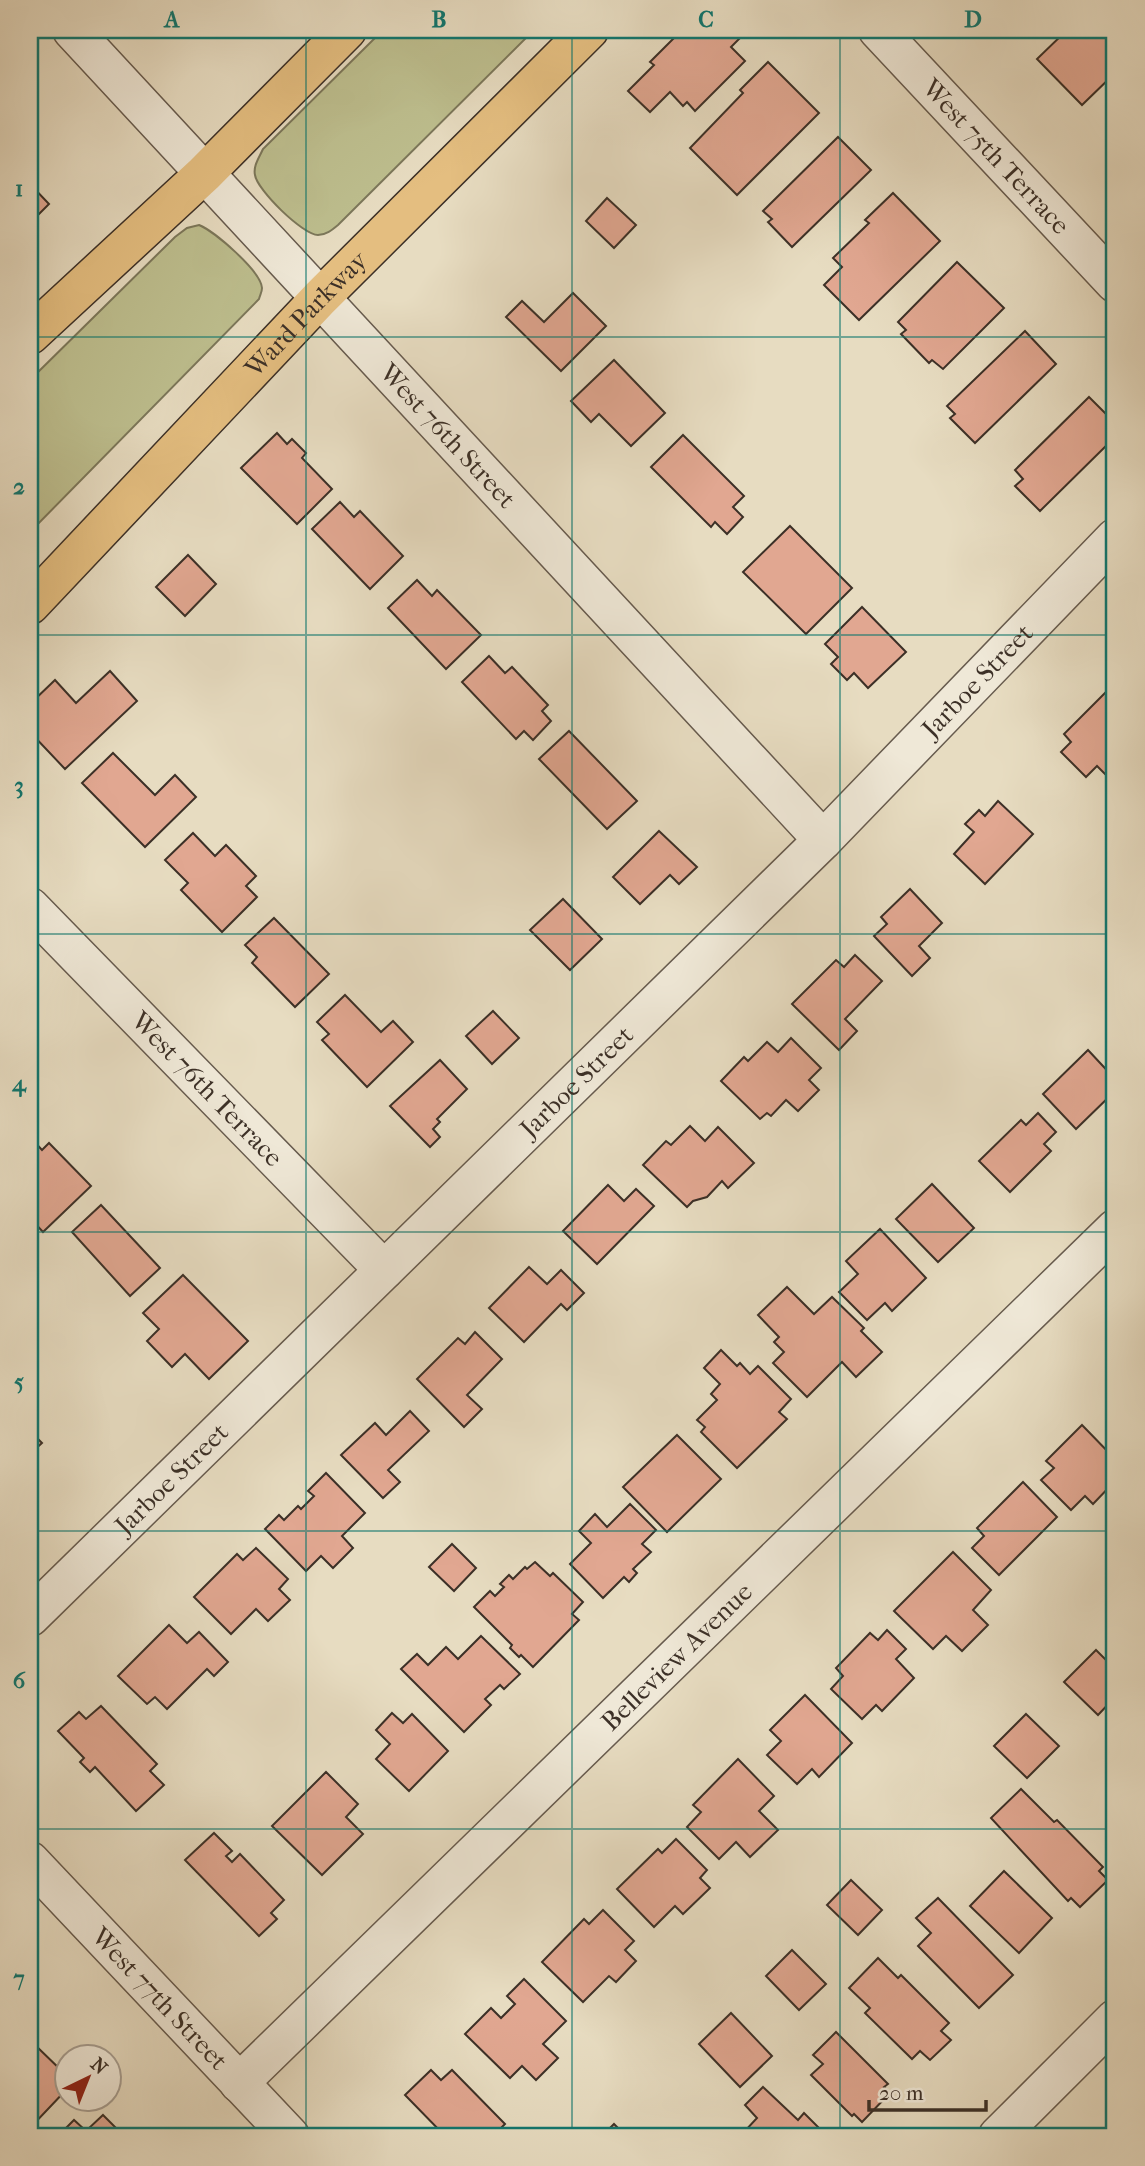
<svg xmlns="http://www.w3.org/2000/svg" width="1145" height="2166" viewBox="0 0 1145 2166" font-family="'IM FELL French Canon',serif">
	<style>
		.green { fill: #bdbe8e; stroke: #7c775a; stroke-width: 2 }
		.building { fill: #e1a791; stroke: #3c3027; stroke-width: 2 }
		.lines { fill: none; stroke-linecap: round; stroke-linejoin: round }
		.street-casing { stroke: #675b4e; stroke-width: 41 }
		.primary-casing { stroke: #3c3027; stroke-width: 41 }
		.street { stroke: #efe8d7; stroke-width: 38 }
		.primary { stroke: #e4be80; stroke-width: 38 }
		.grid { fill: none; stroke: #0f766e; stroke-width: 2; stroke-opacity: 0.55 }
		.labels { text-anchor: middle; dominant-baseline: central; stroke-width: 7; stroke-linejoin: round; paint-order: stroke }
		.street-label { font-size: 26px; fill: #3c3027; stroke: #efe8d7 }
		.neatline { fill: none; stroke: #0f766e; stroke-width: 2.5 }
		.grid-label { font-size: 23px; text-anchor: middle; font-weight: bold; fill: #0f766e }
	</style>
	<rect width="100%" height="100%" fill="#e7dcc1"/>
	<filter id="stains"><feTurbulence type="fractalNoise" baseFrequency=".00286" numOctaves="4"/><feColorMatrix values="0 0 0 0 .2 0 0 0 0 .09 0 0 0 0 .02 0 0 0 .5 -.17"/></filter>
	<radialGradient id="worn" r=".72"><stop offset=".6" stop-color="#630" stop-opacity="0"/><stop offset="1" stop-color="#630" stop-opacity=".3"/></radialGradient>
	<g class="green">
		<path d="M383 30H534L338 225C332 230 326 235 318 235 303 235 257 190 255 175 253 166 259 158 263 149Z"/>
		<path d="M199 225C214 231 261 271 262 288 262 292 260 295 259 299L30 532V380L175 237 187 228Z"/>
	</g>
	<g class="building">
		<path d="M682 30H738L743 35 731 47 745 61 695 111 687 102 683 106 670 92 650 112 628 91 654 65 650 62Z"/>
		<path d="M1067 30H1115V73L1082 105 1037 59Z"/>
		<path d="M768 62 819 113 737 195 690 148 743 93 740 90Z"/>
		<path d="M838 137 871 170 792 247 768 222 772 219 763 211Z"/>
		<path d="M30 184 49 204 30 223Z"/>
		<path d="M893 193 940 241 859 320 824 285 842 267 833 258 869 223 865 220Z"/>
		<path d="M607 198 636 225 614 248 586 221Z"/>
		<path d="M957 262 1004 308 943 369 932 360 929 363 901 334 906 330 898 322Z"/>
		<path d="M573 293 606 326 561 371 506 317 522 301 544 322Z"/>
		<path d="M1025 331 1056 364 975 443 950 418 955 414 947 406Z"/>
		<path d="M614 360 665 413 631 446 599 414 591 422 571 401Z"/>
		<path d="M1089 397 1115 423V437L1040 511 1015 486 1023 479 1015 470Z"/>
		<path d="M277 433 287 444 292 439 306 453 302 458 332 489 297 524 241 468Z"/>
		<path d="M683 435 744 496 733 507 743 517 727 534 715 522 711 527 651 467Z"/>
		<path d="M340 502 354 517 360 511 403 556 370 589 312 529Z"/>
		<path d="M790 526 852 588 806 634 743 572Z"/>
		<path d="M188 555 216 584 185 616 156 587Z"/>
		<path d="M417 580 432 596 437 590 481 635 446 669 388 608Z"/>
		<path d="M862 607 906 652 868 688 854 673 847 680 831 664 838 657 825 644Z"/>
		<path d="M489 656 505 673 512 667 548 705 542 711 551 721 533 740 524 731 516 739 462 682Z"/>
		<path d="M110 671 137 701 65 769 30 732V704L55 680 76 703Z"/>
		<path d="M1105 693 1113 701 1115 699V779L1113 782 1097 766 1086 777 1061 752 1071 742 1064 734Z"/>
		<path d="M569 731 637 801 607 829 539 759Z"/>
		<path d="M113 753 155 795 175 775 196 797 145 847 82 783Z"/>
		<path d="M998 801 1033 834 985 884 954 854 974 832 965 824 979 810 985 816Z"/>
		<path d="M659 831 697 867 679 884 670 875 640 904 613 877Z"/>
		<path d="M193 833 215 856 226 845 256 876 246 886 257 897 222 932 181 890 188 883 165 860Z"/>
		<path d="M910 889 942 923 919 946 930 958 912 976 874 936 887 924 881 917Z"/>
		<path d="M563 899 602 939 570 970 530 930Z"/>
		<path d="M274 918 329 974 295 1007 252 963 257 957 245 945Z"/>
		<path d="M855 955 882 981 845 1019 857 1031 839 1050 792 1004 836 960 844 967Z"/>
		<path d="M345 995 381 1032 393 1021 413 1042 367 1087 322 1040 329 1034 317 1022Z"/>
		<path d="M493 1011 519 1038 492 1064 466 1036Z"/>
		<path d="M791 1038 821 1068 809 1080 819 1090 798 1111 786 1100 771 1116 767 1113 760 1119 721 1081 744 1057 748 1061 767 1042 778 1052Z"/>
		<path d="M1088 1050 1115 1079V1091L1076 1129 1043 1094Z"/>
		<path d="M440 1060 467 1089 437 1119 440 1122 433 1129 440 1137 430 1147 390 1106Z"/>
		<path d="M1038 1113 1056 1132 1044 1144 1051 1151 1010 1192 979 1161 1021 1120 1026 1125Z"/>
		<path d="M690 1126 705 1141 718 1127 754 1163 728 1188 722 1181 707 1197 693 1201 687 1207 643 1165 666 1141 671 1145Z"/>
		<path d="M30 1137 42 1150 49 1143 91 1186 43 1232 30 1218Z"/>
		<path d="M932 1184 974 1228 938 1262 896 1219Z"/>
		<path d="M608 1185 624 1201 636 1189 654 1206 597 1264 563 1231Z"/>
		<path d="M101 1205 160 1268 130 1296 72 1232Z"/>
		<path d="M880 1229 926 1278 892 1311 885 1303 867 1320 839 1292 858 1274 846 1261Z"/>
		<path d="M529 1267 547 1284 561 1270 584 1293 567 1310 561 1304 524 1342 489 1308Z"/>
		<path d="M183 1275 248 1341 209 1379 185 1354 172 1367 147 1341 159 1329 143 1313Z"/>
		<path d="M787 1287 814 1314 832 1297 864 1328 861 1331 882 1352 856 1377 842 1362 807 1397 773 1363 784 1352 774 1342 779 1337 758 1315Z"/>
		<path d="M475 1332 502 1359 467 1395 482 1409 464 1427 417 1379 458 1338 465 1344Z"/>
		<path d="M721 1350 737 1366 740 1363 750 1374 758 1366 791 1399 779 1412 787 1419 737 1468 701 1432 705 1427 697 1420 717 1400 711 1394 720 1384 704 1368Z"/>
		<path d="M410 1411 429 1431 388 1470 400 1482 383 1498 341 1455 375 1423 386 1435Z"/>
		<path d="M1082 1425 1115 1459V1481L1093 1504 1085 1496 1071 1510 1041 1480 1054 1468 1046 1461Z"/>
		<path d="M30 1431 42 1443 30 1454Z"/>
		<path d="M677 1435 721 1479 667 1532 623 1487Z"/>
		<path d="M326 1473 365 1513 342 1536 353 1548 333 1568 321 1556 306 1571 265 1529 279 1515 284 1520 298 1506 301 1509 314 1496 308 1491Z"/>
		<path d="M1023 1482 1057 1517 999 1575 972 1548 984 1536 977 1528Z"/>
		<path d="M630 1504 656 1530 642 1544 651 1552 633 1569 637 1573 629 1582 624 1577 603 1598 570 1564 591 1543 579 1531 595 1514 607 1527Z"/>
		<path d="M452 1544 476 1568 454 1591 429 1567Z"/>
		<path d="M256 1548 288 1579 279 1589 290 1600 268 1621 256 1609 231 1634 194 1597 237 1554 243 1560Z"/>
		<path d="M953 1552 991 1590 973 1610 988 1625 962 1651 946 1636 933 1649 894 1611Z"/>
		<path d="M535 1562 550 1576 553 1573 583 1602 572 1614 579 1620 533 1667 521 1655 519 1657 510 1648 512 1645 474 1607 490 1591 495 1596 504 1587 500 1584 509 1575 513 1579 525 1567 527 1569Z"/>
		<path d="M169 1625 187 1643 199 1632 228 1662 214 1676 207 1669 167 1709 155 1697 147 1704 118 1676Z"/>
		<path d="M887 1630 906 1649 896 1659 914 1678 882 1711 876 1705 862 1719 831 1689 843 1676 836 1668 870 1633 878 1640Z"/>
		<path d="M481 1636 520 1674 504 1689 500 1685 485 1699 491 1705 464 1732 401 1669 417 1654 428 1665 446 1647 458 1659Z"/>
		<path d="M1096 1650 1115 1669V1697L1098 1715 1064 1682Z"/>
		<path d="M805 1695 852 1743 819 1777 812 1769 797 1784 767 1755 781 1741 770 1730Z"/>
		<path d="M101 1706 157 1764 150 1771 164 1785 136 1811 95 1767 90 1772 80 1762 84 1758 58 1731 79 1712 86 1719Z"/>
		<path d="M392 1713 403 1723 412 1714 448 1751 409 1791 376 1759 390 1744 376 1730Z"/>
		<path d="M1026 1714 1059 1746 1027 1778 994 1746Z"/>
		<path d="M738 1759 774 1796 759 1811 778 1830 750 1857 736 1842 719 1859 687 1827 701 1812 693 1805Z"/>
		<path d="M326 1772 358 1804 346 1817 363 1834 322 1875 272 1826Z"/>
		<path d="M1021 1789 1054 1822 1057 1820 1103 1867 1099 1871 1108 1880 1080 1907 1071 1898 1068 1901 991 1818Z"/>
		<path d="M214 1833 232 1851 226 1856 232 1862 240 1854 284 1900 271 1913 277 1919 259 1936 185 1860Z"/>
		<path d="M676 1839 707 1870 700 1878 710 1888 683 1914 675 1906 654 1927 617 1889 658 1849 662 1853Z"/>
		<path d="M1004 1871 1052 1918 1019 1953 970 1906Z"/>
		<path d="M851 1880 882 1910 858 1935 827 1905Z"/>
		<path d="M938 1898 1013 1975 979 2008 918 1946 931 1933 916 1918Z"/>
		<path d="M603 1910 634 1941 625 1950 636 1961 616 1982 609 1976 583 2002 542 1962 584 1919 589 1924Z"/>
		<path d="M792 1950 826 1984 799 2010 766 1976Z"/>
		<path d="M878 1958 898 1978 901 1975 949 2023 941 2031 951 2040 930 2060 920 2051 912 2059 865 2013 870 2008 849 1988Z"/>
		<path d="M524 1979 566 2021 543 2044 558 2058 536 2080 522 2066 510 2078 465 2034 491 2008 501 2018 515 2004 507 1996Z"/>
		<path d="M731 2013 772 2056 740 2087 699 2044Z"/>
		<path d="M836 2032 888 2084 884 2087 890 2093 862 2122 854 2114 852 2116 811 2075 823 2064 813 2055Z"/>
		<path d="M33 2043 66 2075V2090L30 2128V2047Z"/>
		<path d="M431 2070 441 2080 452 2070 505 2124 493 2136H445L405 2095Z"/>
		<path d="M763 2087 798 2120 804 2113 827 2136H748L744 2132 757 2118 745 2105Z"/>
		<path d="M103 2115 124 2136H58L74 2120 86 2131Z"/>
		<path d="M614 2124 626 2136H602Z"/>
	</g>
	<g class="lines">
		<defs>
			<g id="street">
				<path id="s1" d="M72 30 823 840"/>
				<path id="s2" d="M878 30 1115 283"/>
				<path id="s3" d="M30 907 384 1270"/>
				<path id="s4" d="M30 1617 823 840 1115 538"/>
				<path id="s5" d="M30 1861 290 2136"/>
				<path id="s6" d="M239 2083 1115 1229"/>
				<path d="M998 2136 1115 2019"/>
			</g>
			<g id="primary">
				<path d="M30 335 204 174 347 30"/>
				<path id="s7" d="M30 605 320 298 589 30"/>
			</g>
		</defs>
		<use href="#street" class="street-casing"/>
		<use href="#primary" class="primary-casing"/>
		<use href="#street" class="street"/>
		<use href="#primary" class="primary"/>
	</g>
	<path class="grid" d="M306 30V2136M572 30V2136M840 30V2136M30 337H1115M30 635H1115M30 934H1115M30 1232H1115M30 1531H1115M30 1829H1115"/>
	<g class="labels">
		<g class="street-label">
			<text stroke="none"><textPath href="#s2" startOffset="173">West 75th Terrace</textPath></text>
			<text stroke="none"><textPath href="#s7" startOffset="401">Ward Parkway</textPath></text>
			<text stroke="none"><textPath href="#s1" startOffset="553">West 76th Street</textPath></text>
			<text stroke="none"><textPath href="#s4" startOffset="1332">Jarboe Street</textPath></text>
			<text stroke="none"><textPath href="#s4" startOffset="765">Jarboe Street</textPath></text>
			<text stroke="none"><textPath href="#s3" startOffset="254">West 76th Terrace</textPath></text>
			<text stroke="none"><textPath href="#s4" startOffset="198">Jarboe Street</textPath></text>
			<text stroke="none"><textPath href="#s6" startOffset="611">Belleview Avenue</textPath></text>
			<text stroke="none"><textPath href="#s5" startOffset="189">West 77th Street</textPath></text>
		</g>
	</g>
	<rect width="1145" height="2166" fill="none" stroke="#e7dcc1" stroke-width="77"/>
	<g transform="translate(88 2078) rotate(43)"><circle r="33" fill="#efe8d7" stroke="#a79e91" stroke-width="2"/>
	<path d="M0-5L12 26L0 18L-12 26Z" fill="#8f2418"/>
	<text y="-10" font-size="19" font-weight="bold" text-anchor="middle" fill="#3c3027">N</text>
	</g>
	<path d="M869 2100v10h117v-10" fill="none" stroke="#3c3027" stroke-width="3.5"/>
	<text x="879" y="2100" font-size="21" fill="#3c3027" stroke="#efe8d7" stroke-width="5" paint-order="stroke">20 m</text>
	<rect x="38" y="38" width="1068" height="2090" class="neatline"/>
	<g class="grid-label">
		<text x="172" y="27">A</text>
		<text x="439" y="27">B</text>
		<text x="706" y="27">C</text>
		<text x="973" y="27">D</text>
		<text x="19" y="196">1</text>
		<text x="19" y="494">2</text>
		<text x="19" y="793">3</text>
		<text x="19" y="1091">4</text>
		<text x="19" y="1389">5</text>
		<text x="19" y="1688">6</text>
		<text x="19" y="1986">7</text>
	</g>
	<rect width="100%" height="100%" filter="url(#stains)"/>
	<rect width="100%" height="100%" fill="url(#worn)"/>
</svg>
